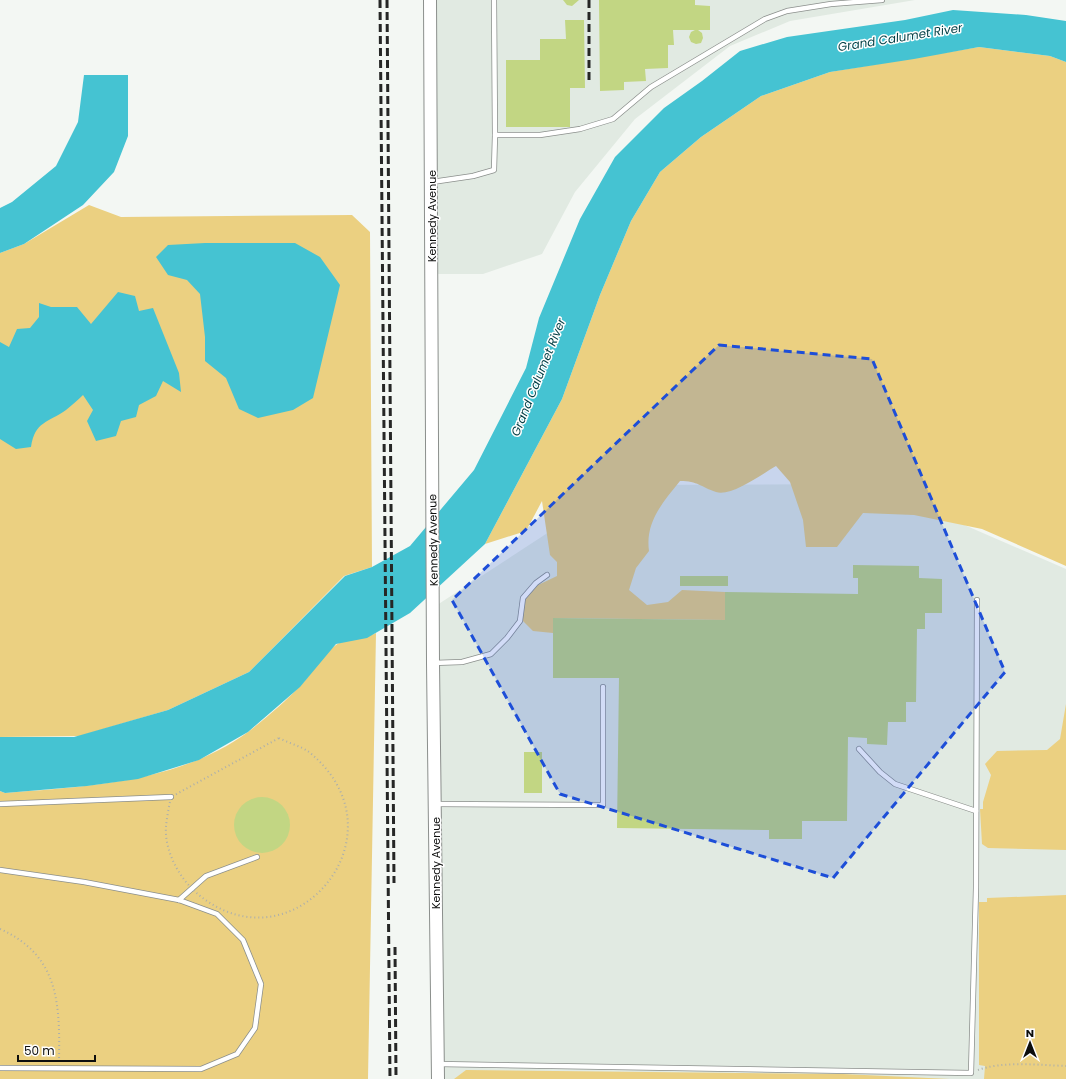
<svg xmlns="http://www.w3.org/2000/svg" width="1066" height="1079" viewBox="0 0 1066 1079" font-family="Poppins,sans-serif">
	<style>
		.built { fill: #e1eae2 }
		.green { fill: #ebd081 }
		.water { fill: #45c3d2 }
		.building { fill: #c2d683 }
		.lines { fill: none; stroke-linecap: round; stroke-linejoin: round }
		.service-casing { stroke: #8b8f8c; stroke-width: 6 }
		.secondary-casing { stroke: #8b8f8c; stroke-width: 14 }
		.path { stroke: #acafac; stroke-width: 2; stroke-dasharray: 1 3; stroke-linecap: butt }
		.service { stroke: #fff; stroke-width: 4.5 }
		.secondary { stroke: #fff; stroke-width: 12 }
		.rail { stroke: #262726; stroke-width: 3; stroke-dasharray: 8 4; stroke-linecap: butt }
		.marked { fill: #1d4ed8; fill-opacity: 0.2; stroke: #1d4ed8; stroke-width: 3; stroke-dasharray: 8 5; stroke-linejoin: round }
		.labels { text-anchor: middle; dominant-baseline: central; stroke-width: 3; stroke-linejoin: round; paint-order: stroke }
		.street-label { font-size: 11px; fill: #0d0e0d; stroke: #fff }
		.water-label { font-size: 12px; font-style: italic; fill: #023f45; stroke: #fff }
	</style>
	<rect width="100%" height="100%" fill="#f3f7f3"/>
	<g class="built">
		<path d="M429 0H915L790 21 730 46 635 119 575 192 542 254 483 274H430Z"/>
		<path d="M870 484 1066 569V897L991 1079H441L434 607 621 485Z"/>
	</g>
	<g class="green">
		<path d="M979 47 1050 56 1066 62V566L982 529 914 515 863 513 837 547H806L803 520 790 482 776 466C762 474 731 497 716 492 701 487 698 481 680 481 663 502 645 522 649 551L636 568 629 590 647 605 668 602 682 590 725 592V620L554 618 553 633 533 631 520 618 522 602 536 586 557 576V562L550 555 542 501 526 531 485 544 562 399 600 295 631 221 660 172 701 137 761 96 830 72Z"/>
		<path d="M89 205 121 217 352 215 370 232 372 567 344 576 249 672 168 710 80 736 0 737V253L24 244Z"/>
		<path d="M376 633 368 1079H0V791L5 793C89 786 178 783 248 732 265 719 286 701 300 686 311 675 324 653 336 645 343 639 365 639 376 633Z"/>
		<path d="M1066 704V850L988 848 982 844 980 809H983V802L991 775 985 764 997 751 1047 750 1060 739Z"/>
		<path d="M1066 895V1079H984L985 1066 979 1065V902H987V898Z"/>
		<path d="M466 1070 843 1074 950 1079H454Z"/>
	</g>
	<g class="water">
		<path d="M953 10 1026 15 1066 21V62L1050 56 979 47 914 59 830 72 761 96 701 137 660 172 631 221 600 295 562 399 485 544 410 613 367 638 336 644 300 687 248 732 199 760 138 779 87 786 5 793 0 791V737H74L168 710 249 672 345 576 372 567 410 546 474 470 526 368 539 318 580 219 615 157 664 108 702 81 740 51 787 37 905 20Z"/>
		<path d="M84 75H128V136L114 172 83 205 24 244 0 253V208L12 202 56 166 78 122Z"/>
		<path d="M205 243H295L320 257 340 285 313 398 293 410 258 418 239 409 226 378 205 361V337L200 294 187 280 168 275 156 257 168 245Z"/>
		<path d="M118 292 135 296 139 311 153 308 179 373 181 392 163 381 156 396 139 405 136 417 121 421 116 436 96 441 87 421 93 410 83 395C78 400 72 405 66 410 48 423 35 421 31 447L16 449 0 439V342L9 347 17 329 30 328 39 317V303L51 307H77L91 324Z"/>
	</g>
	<g class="building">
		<path d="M563 0H579L572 6 567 5Z"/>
		<path d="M599 0H695V5L710 6V30H698L702 33 703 38 701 43 696 44 691 42 689 37 691 32 695 30H673L674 45H668V68L645 69 646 81 624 82V90L600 91Z"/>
		<path d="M565 20H584L585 88H570V127H506V60H540V39H566Z"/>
		<path d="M853 565 919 566V578L942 579V613H925V629H917L916 702H906V722H888L887 745 867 744V738L848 737 847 821H802V839H769V830L617 828 619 678H553V618L725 620V592L858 594V578H853Z"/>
		<rect x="680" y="576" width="48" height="10"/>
		<rect x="524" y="752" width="18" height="41"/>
		<circle cx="262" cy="825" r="28"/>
	</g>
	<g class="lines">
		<defs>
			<g id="service">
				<path d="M494 0 495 135"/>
				<path d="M432 182 473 176 494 170 495 135H540L580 129 613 119 651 87 765 19 787 11 831 4 882 0"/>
				<path d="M433 663 462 662 491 654 507 638 520 621 523 598 536 583 547 575"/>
				<path d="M859 749 880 772 895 784 976 811"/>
				<path d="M0 804 171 797"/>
				<path d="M436 804 603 805V687"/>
				<path d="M0 870 84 882 179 900 217 914 243 940 261 984 255 1028 237 1054 201 1069 0 1068"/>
				<path d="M179 900 206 876 257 857"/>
				<path d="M438 1064 971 1073 976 888 977 600"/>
			</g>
			<path id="secondary" d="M430 0 433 663 438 1079"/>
		</defs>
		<use href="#service" class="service-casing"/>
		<use href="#secondary" class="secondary-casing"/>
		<g class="path">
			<path d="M279 738C288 743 301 746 309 752 410 834 293 972 199 895 180 880 164 851 166 826 167 817 169 806 171 797Z"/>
			<path d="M0 929C59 955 60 1004 59 1061"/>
			<path d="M978 1070C1002 1061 1040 1065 1066 1066"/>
		</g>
		<use href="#service" class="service"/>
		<use href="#secondary" class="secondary"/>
		<g class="rail">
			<path d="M380 0 390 1079"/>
			<path d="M387 0 394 883"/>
			<path d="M589 0V83"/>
			<path d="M395 947 396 1079"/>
		</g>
	</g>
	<path class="marked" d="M719 345 872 359 1005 672 833 878 560 794 452 600Z"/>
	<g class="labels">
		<g class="street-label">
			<text transform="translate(432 216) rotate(-90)">Kennedy Avenue</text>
			<text transform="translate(433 540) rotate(-91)">Kennedy Avenue</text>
			<text transform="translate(436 863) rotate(-90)">Kennedy Avenue</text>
		</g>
		<g class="water-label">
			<text transform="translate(900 37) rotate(-9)">Grand Calumet River</text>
			<text transform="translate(538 377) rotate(-68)">Grand Calumet River</text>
		</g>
	</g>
	<g transform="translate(1030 1043)" stroke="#ffffff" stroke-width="3" paint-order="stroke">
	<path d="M0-3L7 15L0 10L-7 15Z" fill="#0d0e0d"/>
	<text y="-6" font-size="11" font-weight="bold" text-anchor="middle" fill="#0d0e0d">N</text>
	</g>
	<path d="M18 1055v6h77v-6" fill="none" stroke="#0d0e0d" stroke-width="2"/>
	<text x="24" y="1055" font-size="12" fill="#0d0e0d" stroke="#ffffff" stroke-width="3" paint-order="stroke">50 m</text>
</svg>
